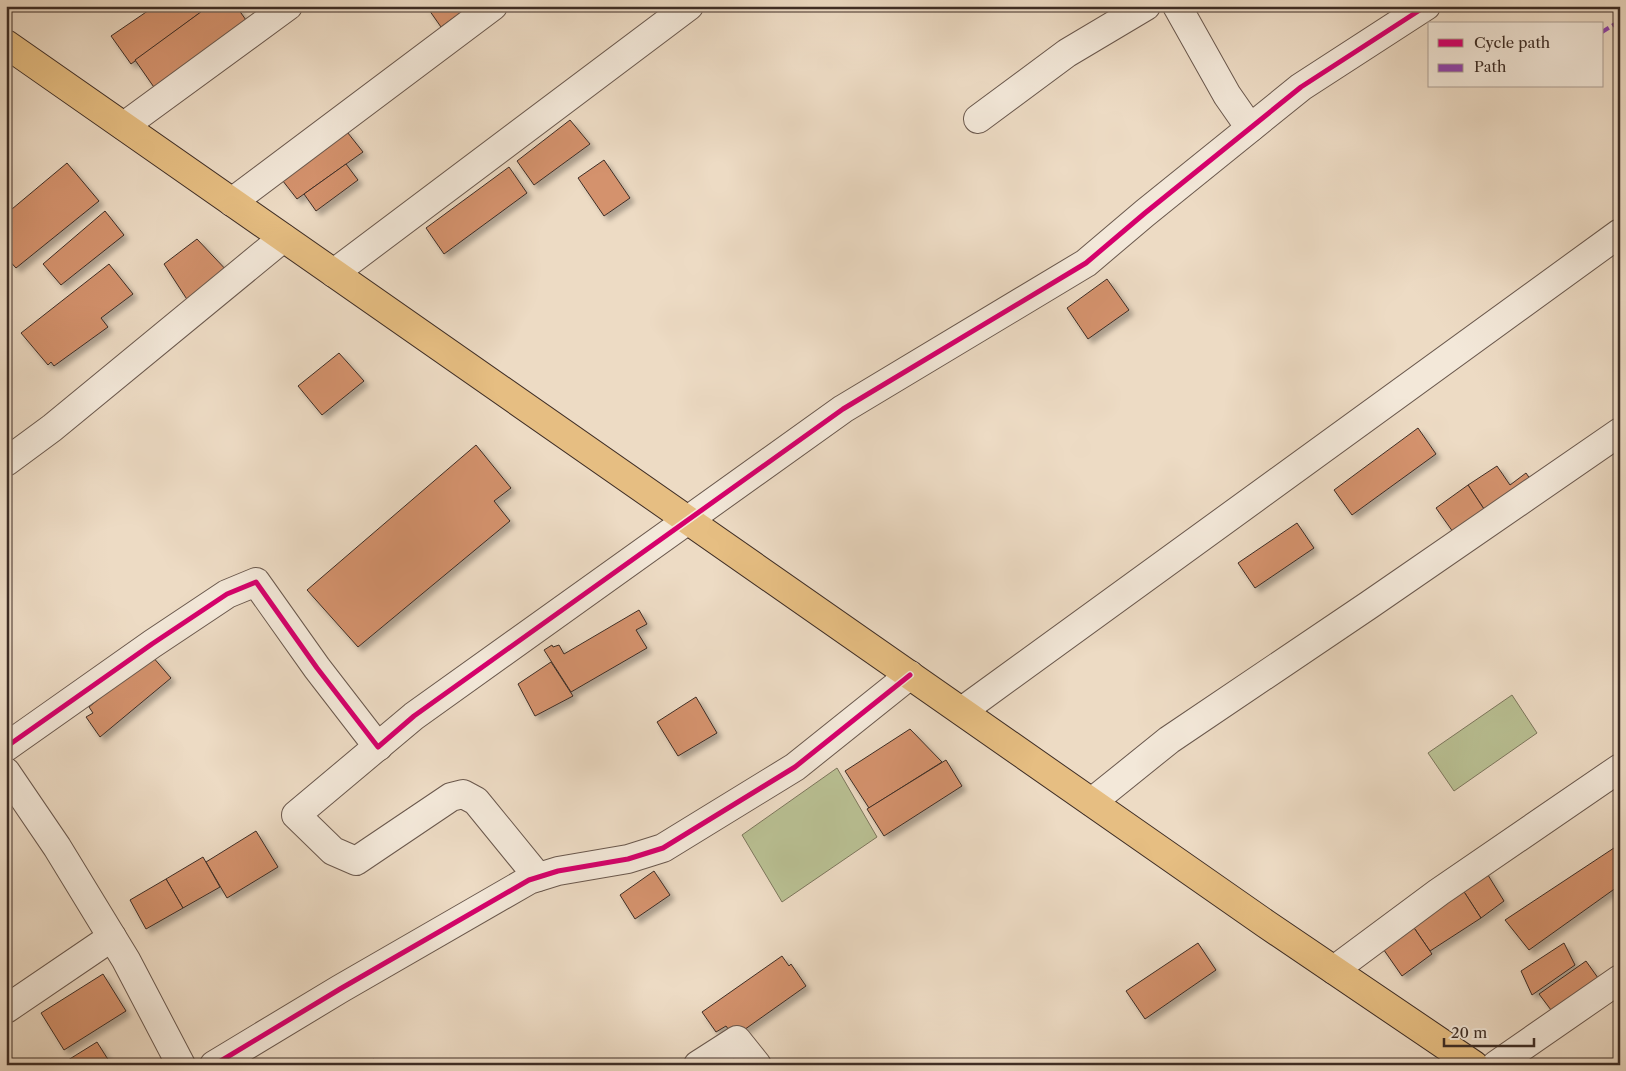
<svg xmlns="http://www.w3.org/2000/svg" width="1626" height="1071" viewBox="0 0 1626 1071" font-family="'Libre Caslon Text',serif">
	<style>
		.green { fill: #b9c093; stroke: #7c765c }
		.building { fill: #d4926d; stroke: #3e2d25; filter: url(#shadow) }
		.lines { fill: none; stroke-linecap: round; stroke-linejoin: round }
		.minor-casing { stroke: #6a584d; stroke-width: 30 }
		.major-casing { stroke: #3e2d25; stroke-width: 30 }
		.minor { stroke: #f3e8d9; stroke-width: 28 }
		.major { stroke: #e6be82; stroke-width: 28 }
		.quiet { stroke: #8e44ad; stroke-width: 4; stroke-dasharray: 8 4; stroke-linecap: butt }
		.cycleway-casing { stroke: #f3e8d9; stroke-width: 8 }
		.cycleway { stroke: #d6006c; stroke-width: 5 }
	</style>
	<defs>
		<filter id="shadow"><feDropShadow dx="4.5" dy="4.5" stdDeviation="2.5" flood-color="#0004"/></filter>
	</defs>
	<rect width="100%" height="100%" fill="#eddbc4"/>
	<filter id="stains"><feTurbulence type="fractalNoise" baseFrequency=".004" numOctaves="4"/><feColorMatrix values="0 0 0 0 .2 0 0 0 0 .09 0 0 0 0 .02 0 0 0 .5 -.17"/></filter>
	<radialGradient id="worn" r=".72"><stop offset=".6" stop-color="#630" stop-opacity="0"/><stop offset="1" stop-color="#630" stop-opacity=".3"/></radialGradient>
	<g class="green">
		<path d="M1512 695 1537 733 1454 791 1428 753Z"/>
		<path d="M837 768 877 837 782 902 742 835Z"/>
	</g>
	<g class="building">
		<path d="M155 6H209L131 64 111 36Z"/>
		<path d="M209 6H236L251 27 158 93 135 60Z"/>
		<path d="M429 6H470L441 27 427 7Z"/>
		<path d="M570 120 590 144 534 185 517 161Z"/>
		<path d="M344 128 363 152 297 199 279 176Z"/>
		<path d="M604 160 630 198 604 216 578 178Z"/>
		<path d="M67 163 99 201 16 268 6 257V214Z"/>
		<path d="M346 164 358 180 316 211 304 194Z"/>
		<path d="M509 167 527 193 444 254 426 228Z"/>
		<path d="M105 211 124 235 61 285 43 264Z"/>
		<path d="M197 239 230 274 190 304 164 264Z"/>
		<path d="M109 264 133 294 101 318 108 327 54 366 51 362 48 365 21 333Z"/>
		<path d="M1107 279 1129 310 1088 339 1067 308Z"/>
		<path d="M339 353 364 381 322 415 298 386Z"/>
		<path d="M1418 428 1436 454 1352 515 1334 490Z"/>
		<path d="M476 445 511 488 494 501 510 521 358 647 307 590Z"/>
		<path d="M1497 466 1510 485 1526 473 1535 486 1490 518 1468 485Z"/>
		<path d="M1468 485 1490 518 1458 539 1436 508Z"/>
		<path d="M1297 523 1314 548 1255 588 1238 563Z"/>
		<path d="M639 610 647 624 636 630 647 648 571 692 544 650 552 645 553 647 559 645 564 654Z"/>
		<path d="M152 656 171 678 100 737 86 717 93 713 89 707Z"/>
		<path d="M551 662 573 696 535 716 518 684Z"/>
		<path d="M696 697 717 733 678 756 657 722Z"/>
		<path d="M910 729 942 762 869 808 845 771Z"/>
		<path d="M946 760 962 786 884 836 867 809Z"/>
		<path d="M256 831 278 867 227 898 206 862Z"/>
		<path d="M1620 844V885L1529 950 1505 920Z"/>
		<path d="M203 857 220 887 183 908 166 879Z"/>
		<path d="M1483 867 1504 901 1481 918 1459 884Z"/>
		<path d="M654 871 670 895 635 919 620 895Z"/>
		<path d="M166 879 183 908 146 929 130 900Z"/>
		<path d="M1459 884 1481 918 1430 951 1410 922Z"/>
		<path d="M1410 922 1432 954 1402 976 1379 943Z"/>
		<path d="M1198 943 1216 970 1145 1019 1126 991Z"/>
		<path d="M1564 943 1575 965 1532 995 1521 971Z"/>
		<path d="M782 956 789 966 791 964 806 986 734 1037 726 1026 716 1032 702 1012Z"/>
		<path d="M1586 961 1603 985 1557 1018 1539 994Z"/>
		<path d="M103 974 126 1011 64 1050 41 1013Z"/>
		<path d="M97 1042 109 1061 102 1065H60Z"/>
		<path d="M374 1059 378 1065H365Z"/>
	</g>
	<g class="lines">
		<defs>
			<g id="minor">
				<path d="M1177 6 1227 95 1250 128"/>
				<path d="M978 119 1067 53 1146 6"/>
				<path d="M124 126 288 6"/>
				<path d="M232 202 493 6"/>
				<path d="M334 273 689 6"/>
				<path d="M6 462 52 428 283 238"/>
				<path d="M962 711 1620 233"/>
				<path d="M6 747 152 644 227 594 256 582 317 668 378 747"/>
				<path d="M6 772 57 847 126 960 181 1065"/>
				<path d="M1092 802 1169 740 1369 605 1620 432"/>
				<path d="M538 877 476 801 463 794 451 797 356 861 333 851 296 815 414 716 843 409 1086 263 1145 213 1301 87 1426 6"/>
				<path d="M1334 970 1439 892 1620 768"/>
				<path d="M6 1009 112 937"/>
				<path d="M214 1065 340 989 529 880 558 871 628 859 663 848 795 767 910 675"/>
				<path d="M698 1065 737 1040 757 1065"/>
				<path d="M1496 1065 1620 979"/>
			</g>
			<path id="major" d="M6 44 1266 924 1474 1065"/>
		</defs>
		<use href="#minor" class="minor-casing"/>
		<use href="#major" class="major-casing"/>
		<use href="#minor" class="minor"/>
		<use href="#major" class="major"/>
		<path class="quiet" d="M1602 32 1620 21"/>
		<defs>
			<g id="cycleway">
				<path d="M6 747 152 644 227 594 256 582 317 668 378 747 414 716 843 409 1086 263 1145 213 1301 87 1426 6"/>
				<path d="M214 1065 340 989 529 880 558 871 628 859 663 848 795 767 910 675"/>
			</g>
		</defs>
		<use href="#cycleway" class="cycleway-casing"/>
		<use href="#cycleway" class="cycleway"/>
	</g>
	<rect width="1626" height="1071" fill="none" stroke="#eddbc4" stroke-width="25"/>
	<rect x="8" y="8" width="1611" height="1056" fill="none" stroke="#3e2d25" stroke-width="2.5"/>
	<rect x="12" y="12" width="1601" height="1046" fill="none" stroke="#3e2d25"/>
	<rect x="1428" y="22" width="175" height="65" fill="#f3e8d9" stroke="#ab9d91"/>
	<rect x="1438" y="39" width="25" height="8" fill="#d6006c" stroke="#ab9d91"/>
	<text x="1474" y="48" font-size="15" fill="#3e2d25">Cycle path</text>
	<rect x="1438" y="64" width="25" height="8" fill="#8e44ad" stroke="#ab9d91"/>
	<text x="1474" y="72" font-size="15" fill="#3e2d25">Path</text>
	<path d="M1444 1038v8h90v-8" fill="none" stroke="#3e2d25" stroke-width="2.5"/>
	<text x="1451" y="1038" font-size="15" fill="#3e2d25" stroke="#f3e8d9" stroke-width="4" paint-order="stroke">20 m</text>
	<rect width="100%" height="100%" filter="url(#stains)"/>
	<rect width="100%" height="100%" fill="url(#worn)"/>
</svg>
